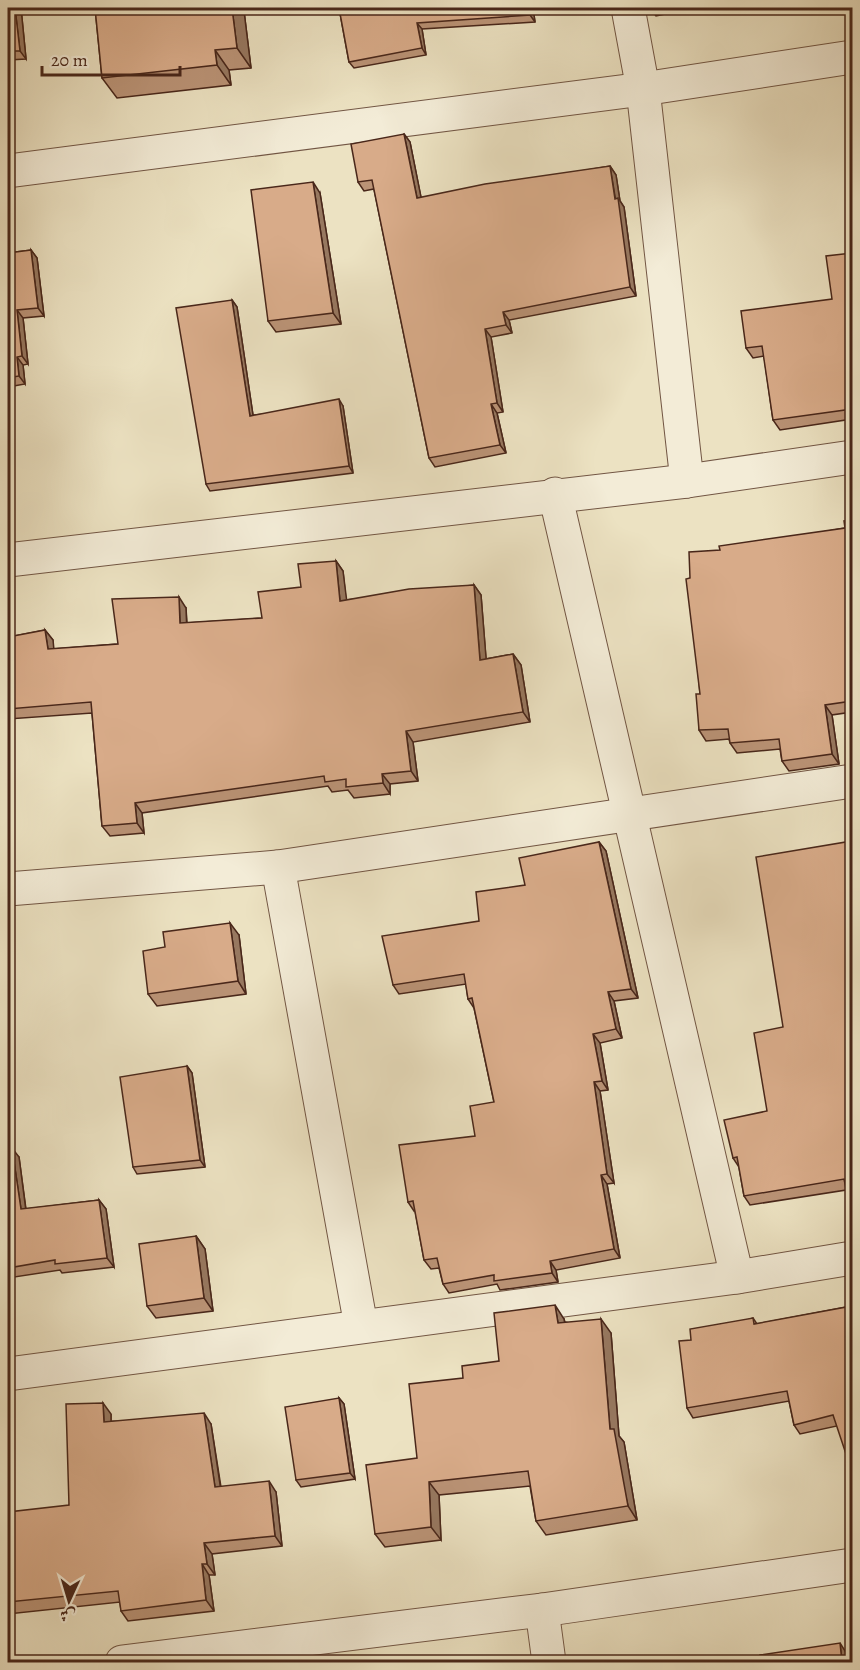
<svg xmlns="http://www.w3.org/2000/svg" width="860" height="1670" viewBox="0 0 860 1670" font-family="Alegreya,Amiri,serif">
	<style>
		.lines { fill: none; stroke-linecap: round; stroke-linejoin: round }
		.minor-casing { stroke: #725644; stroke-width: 35 }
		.minor { stroke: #f3ecd7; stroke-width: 33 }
		.wall { fill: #ba9376; stroke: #49271a; stroke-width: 1.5 }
		.shaded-wall { fill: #977860; stroke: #49271a; stroke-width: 1.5 }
		.building { fill: #d8ab89; stroke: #49271a; stroke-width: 1.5 }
	</style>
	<rect width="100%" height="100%" fill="#ece2c2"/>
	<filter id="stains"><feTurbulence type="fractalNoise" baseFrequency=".00333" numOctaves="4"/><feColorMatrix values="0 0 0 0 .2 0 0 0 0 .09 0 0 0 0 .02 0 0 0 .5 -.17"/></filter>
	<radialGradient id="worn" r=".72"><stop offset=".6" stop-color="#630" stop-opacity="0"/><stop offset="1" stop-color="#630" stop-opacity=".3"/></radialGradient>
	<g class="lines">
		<defs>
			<g id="minor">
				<path d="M628 8 643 89 687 481"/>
				<path d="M8 171 643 89 852 57"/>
				<path d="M555 494 737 1277"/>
				<path d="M8 560 687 481 852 457"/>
				<path d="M278 867 361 1326"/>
				<path d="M8 889 278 867 852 781"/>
				<path d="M8 1374 737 1277 852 1258"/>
				<path d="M542 1610 549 1662"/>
				<path d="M122 1662 542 1610 852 1565"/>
			</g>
		</defs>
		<use href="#minor" class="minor-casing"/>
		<use href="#minor" class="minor"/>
	</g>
	<g class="wall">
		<path d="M8 8H21L26 59 8 60Z"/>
		<path d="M95 8H262V9L244 11 251 68 229 70 231 85 117 98 102 78Z"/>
		<path d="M339 8H533L535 22 422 29 426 55 354 68 349 62Z"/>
		<path d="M650 8H694L656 16Z"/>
		<path d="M404 134 410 142 421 198 610 166 616 175 620 201 624 207 636 296 509 320 512 333 491 337 503 412 497 413 506 453 435 467 429 458 374 189 364 191 358 182Z"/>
		<path d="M320 193 341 324 276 332 268 321Z"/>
		<path d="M31 250 37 258 44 316 23 318 28 364 23 365 25 384 8 387V253Z"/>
		<path d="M852 253V419L780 430 773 420 764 356 753 358 746 348 832 299Z"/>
		<path d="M232 300 237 307 253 415 343 406 353 473 210 491 206 484Z"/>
		<path d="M852 520V712L832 715 839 764 789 771 782 761 780 749 737 753 730 743 729 739 706 741 699 730 700 694 690 578 720 550 845 528Z"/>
		<path d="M336 561 343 571 346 600 474 585 481 595 486 659 513 654 521 665 530 722 413 742 418 781 390 784V794L354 798 348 790 332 792 328 786 142 813 144 833 110 836 102 826 92 713 8 719V637L45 630 53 640V649L118 644 186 608 187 623 262 618Z"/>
		<path d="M852 841 846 1190 750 1205 744 1196 739 1167 733 1158 767 1111 783 1027Z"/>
		<path d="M599 842 606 851 638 998 614 1001 622 1038 600 1043 608 1090 600 1091 614 1183 607 1184 620 1258 556 1270 558 1282 500 1290 497 1284 449 1293 443 1284 439 1268 431 1269 424 1260 415 1210 414 1211 408 1202 475 1136 494 1102 474 1008 468 999 466 984 399 994 393 985 479 921 525 885Z"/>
		<path d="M239 935 246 994 157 1006 148 994Z"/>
		<path d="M187 1066 192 1073 205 1167 137 1174 133 1167Z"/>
		<path d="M8 1149 19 1157 26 1209 99 1200 106 1209 114 1267 62 1273 60 1270 8 1278Z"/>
		<path d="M196 1236 205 1249 213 1311 156 1318 147 1306Z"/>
		<path d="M852 1306 837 1426 800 1434 794 1425 789 1401 693 1418 687 1408 691 1340 753 1318 757 1324Z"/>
		<path d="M564 1319 565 1322 611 1333 619 1436 624 1442 637 1520 546 1535 536 1521 530 1486 439 1495 441 1540 385 1547 375 1534 417 1458 463 1378 499 1361Z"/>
		<path d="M339 1398 344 1404 355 1479 301 1487 296 1480Z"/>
		<path d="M111 1414V1421L211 1424 221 1487 276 1492 282 1546 212 1554 215 1575H209L214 1611 128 1621 121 1611 120 1602 8 1614V1546L69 1505Z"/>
	</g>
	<g class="shaded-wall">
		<path d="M15 8H21L26 59 20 51Z"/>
		<path d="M232 8H242L244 11 251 68 237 48Z"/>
		<path d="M529 8H533L535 22 530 15Z"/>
		<path d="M417 23 422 29 426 55 422 48Z"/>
		<path d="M215 50 229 70 231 85 217 65Z"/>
		<path d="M404 134 410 142 423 207 417 198Z"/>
		<path d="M610 166 616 175 620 201 624 207 636 296 630 287Z"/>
		<path d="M313 182 320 193 341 324 333 313Z"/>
		<path d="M31 250 37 258 44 316 38 308Z"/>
		<path d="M232 300 237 307 254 422 250 416Z"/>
		<path d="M17 310 23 318 28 364 22 356Z"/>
		<path d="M503 312 509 320 512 333 506 325Z"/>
		<path d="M848 320 852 326V348Z"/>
		<path d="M485 329 491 337 503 412 497 403Z"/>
		<path d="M17 357 23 365 25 384 19 376Z"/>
		<path d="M339 399 343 406 353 473 349 466Z"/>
		<path d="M491 404 497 413 506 453 500 445Z"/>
		<path d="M336 561 343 571 348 611 340 601Z"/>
		<path d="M474 585 481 595 487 670 480 660Z"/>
		<path d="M179 597 186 608 187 634 180 623Z"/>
		<path d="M45 630 53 640 55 660 48 649Z"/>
		<path d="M513 654 521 665 530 722 523 712Z"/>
		<path d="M825 705 832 715 839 764 832 754Z"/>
		<path d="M406 731 413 742 418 781 411 771Z"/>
		<path d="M382 774 390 784V794L383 783Z"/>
		<path d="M135 803 142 813 144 833 137 823Z"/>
		<path d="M599 842 606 851 638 998 631 989Z"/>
		<path d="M230 923 239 935 246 994 238 981Z"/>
		<path d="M608 992 614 1001 622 1038 616 1029Z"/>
		<path d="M593 1034 600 1043 608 1090 602 1081Z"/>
		<path d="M187 1066 192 1073 205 1167 200 1160Z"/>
		<path d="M594 1082 600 1091 614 1183 607 1174Z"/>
		<path d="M12 1148 19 1157 27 1219 21 1209Z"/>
		<path d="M601 1175 607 1184 620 1258 614 1249Z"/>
		<path d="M99 1200 106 1209 114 1267 107 1258Z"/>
		<path d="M196 1236 205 1249 213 1311 204 1298Z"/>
		<path d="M550 1261 556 1270 558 1282 552 1273Z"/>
		<path d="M555 1305 564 1319 567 1337 558 1323Z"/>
		<path d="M601 1319 611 1333 619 1436 624 1442 637 1520 628 1506 610 1429Z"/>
		<path d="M339 1398 344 1404 355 1479 350 1473Z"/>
		<path d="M103 1403 111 1414V1432L104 1422Z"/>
		<path d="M204 1413 211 1424 222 1498 215 1487Z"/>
		<path d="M269 1481 276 1492 282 1546 275 1536Z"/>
		<path d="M429 1482 439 1495 441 1540 431 1527Z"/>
		<path d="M204 1543 212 1554 215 1575 207 1564Z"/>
		<path d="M202 1564 209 1575 214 1611 206 1600Z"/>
		<path d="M840 1643 847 1654 849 1662H842Z"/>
	</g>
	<g class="building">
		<path d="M8 8H15L20 51H8Z"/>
		<path d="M95 8H232L237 48 215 50 217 65 102 78Z"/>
		<path d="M339 8H529L530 15 417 23 422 48 349 62Z"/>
		<path d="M404 134 417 198 485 184 610 166 615 199 618 198 630 287 503 312 506 325 485 329 497 403 491 404 500 445 429 458 372 180 358 182 351 144Z"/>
		<path d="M313 182 333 313 268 321 251 190Z"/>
		<path d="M31 250 38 308 17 310 22 356 17 357 19 376 8 378V253Z"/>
		<path d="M852 253V319L848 320 852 348V409L773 420 762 346 746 348 741 311 832 299 826 256Z"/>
		<path d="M232 300 250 416 339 399 349 466 206 484 176 308Z"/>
		<path d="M852 520V701L825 705 832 754 782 761 779 739 730 743 728 729 699 730 696 694H700L686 579 690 578 689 552 720 550 719 546 845 528 844 521Z"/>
		<path d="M336 561 340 601 409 589 474 585 480 660 513 654 523 712 406 731 411 771 382 774 383 783 346 787V779L325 782 324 776 135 803 137 823 102 826 91 702 8 709V637L45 630 48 649 118 644 112 599 179 597 180 623 262 618 258 592 301 587 298 564Z"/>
		<path d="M852 841V1218L844 1179 744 1196 737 1157 733 1158 724 1120 767 1111 754 1033 783 1027 756 857Z"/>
		<path d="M599 842 631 989 608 992 616 1029 593 1034 602 1081 594 1082 607 1174 601 1175 614 1249 550 1261 552 1273 494 1281V1275L443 1284 437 1258 424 1260 413 1201 408 1202 399 1145 475 1136 470 1106 494 1102 472 998 468 999 464 974 393 985 382 936 479 921 476 892 525 885 519 858Z"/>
		<path d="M230 923 238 981 148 994 143 951 165 947 163 932Z"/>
		<path d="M187 1066 200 1160 133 1167 120 1077Z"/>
		<path d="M12 1148 21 1209 99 1200 107 1258 55 1264V1260L8 1268V1149Z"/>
		<path d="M196 1236 204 1298 147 1306 139 1244Z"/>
		<path d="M852 1280V1305L848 1281Z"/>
		<path d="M555 1305 558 1323 601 1319 610 1429H614L628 1506 536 1521 528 1471 429 1482 431 1527 375 1534 366 1465 417 1458 409 1384 463 1378 462 1366 499 1361 494 1313Z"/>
		<path d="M852 1306V1472L833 1415 794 1425 787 1391 687 1408 679 1341 691 1340 690 1329 753 1318 754 1324Z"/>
		<path d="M339 1398 350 1473 296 1480 285 1407Z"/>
		<path d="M103 1403 104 1422 204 1413 215 1487 269 1481 275 1536 204 1543 207 1564H202L206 1600 121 1611 118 1591 8 1602V1546H9L8 1512 69 1505 66 1404Z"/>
		<path d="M840 1643 842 1662H754L761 1661 760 1655Z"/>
	</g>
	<rect width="860" height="1670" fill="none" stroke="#ece2c2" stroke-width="30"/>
	<rect x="9" y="9" width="842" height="1652" fill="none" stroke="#49271a" stroke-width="3"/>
	<rect x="15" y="15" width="830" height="1640" fill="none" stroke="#49271a" stroke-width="1.5"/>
	<g transform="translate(69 1601) rotate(184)" stroke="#f3ecd7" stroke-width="4.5" paint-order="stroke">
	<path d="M0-4.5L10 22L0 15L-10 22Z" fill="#49271a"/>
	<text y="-9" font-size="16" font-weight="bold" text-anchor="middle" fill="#49271a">ش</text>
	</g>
	<path d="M42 66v9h138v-9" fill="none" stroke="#49271a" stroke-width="3"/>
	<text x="51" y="66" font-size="18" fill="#49271a" stroke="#f3ecd7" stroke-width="4.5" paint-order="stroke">20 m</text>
	<rect width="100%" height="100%" filter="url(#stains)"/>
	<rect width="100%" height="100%" fill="url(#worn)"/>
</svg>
